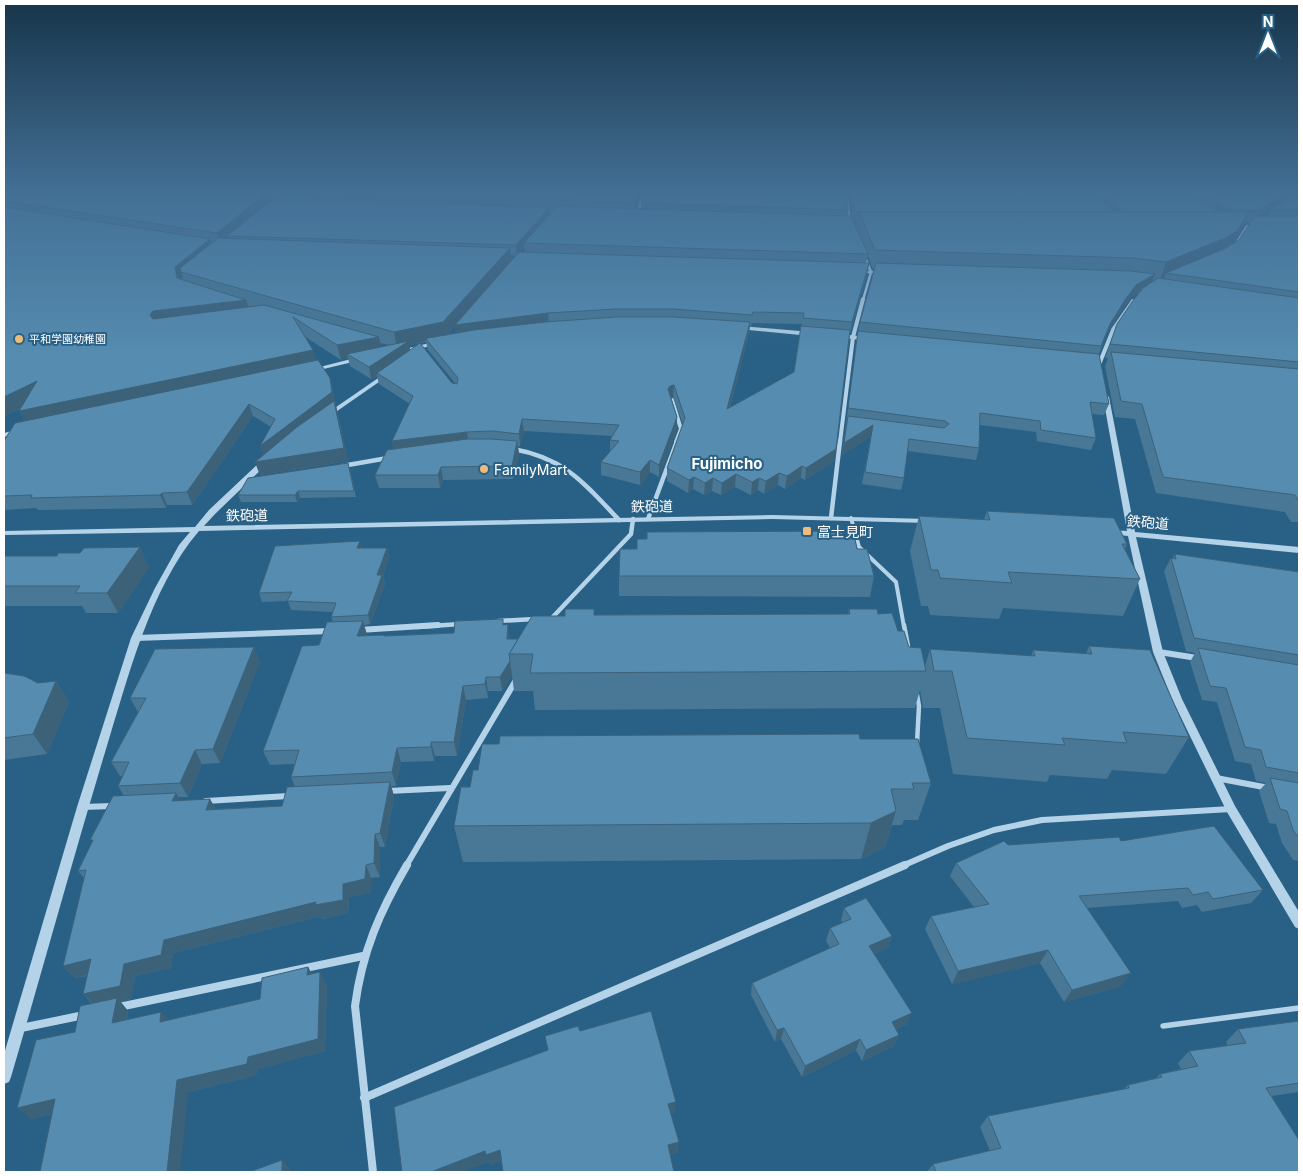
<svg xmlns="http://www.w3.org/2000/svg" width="1303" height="1176" viewBox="0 0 1303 1176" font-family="Inter,'Noto Sans JP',sans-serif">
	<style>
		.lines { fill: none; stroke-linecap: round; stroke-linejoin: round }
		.service-far2 { stroke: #b4d3e8; stroke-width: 4 }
		.service-far1 { stroke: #b4d3e8; stroke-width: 4.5 }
		.service { stroke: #b4d3e8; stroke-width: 5.5 }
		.minor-far4 { stroke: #b4d3e8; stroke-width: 2.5 }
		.minor-far3 { stroke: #b4d3e8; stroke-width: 4 }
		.minor-far2 { stroke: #b4d3e8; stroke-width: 4.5 }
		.minor-far1 { stroke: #b4d3e8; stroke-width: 6 }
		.minor { stroke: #b4d3e8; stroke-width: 8 }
		.tertiary { fill: #b4d3e8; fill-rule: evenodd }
		.wall { fill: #497896; fill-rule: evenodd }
		.shaded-wall { fill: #3c627a }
		.building { fill: #558caf; stroke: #3c627a }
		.poi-dot { fill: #efbb7a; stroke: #296086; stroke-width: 2 }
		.labels { text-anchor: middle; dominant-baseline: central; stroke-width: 4; stroke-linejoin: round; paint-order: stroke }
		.far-poi-label { font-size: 11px; fill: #fff; stroke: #296086; text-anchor: start }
		.poi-label { font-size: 14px; fill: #fff; stroke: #296086; text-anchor: start }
		.street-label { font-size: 14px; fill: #fff; stroke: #296086 }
		.neighbourhood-label { font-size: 15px; font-weight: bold; fill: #fff; stroke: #296086 }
	</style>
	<rect width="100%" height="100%" fill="#296086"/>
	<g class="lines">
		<path class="service-far2" d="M851 518 859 547 896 582 904 627"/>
		<g class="service-far1">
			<path d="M904 625 908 646"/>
			<path d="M917 695 919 706 917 743"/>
		</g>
		<path class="service" d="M1163 1026 1299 1008"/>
		<g class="minor-far4">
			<path d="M846 191 850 222"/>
			<path d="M638 215 643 191"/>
			<path d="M1234 247 1247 226"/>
			<path d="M861 272H880"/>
			<path d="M863 300 871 272 864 255"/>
		</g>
		<g class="minor-far3">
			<path d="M1100 362 1113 330 1133 301"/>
			<path d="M672 400 681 429 676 442"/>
			<path d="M840 442 853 337 863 299"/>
		</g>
		<g class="minor-far2">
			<path d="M513 449C565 458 585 484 619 520"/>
			<path d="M342 466 388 458"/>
			<path d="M831 518 840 441"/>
			<path d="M648 519 677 441"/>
			<path d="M550 620 631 534 633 519"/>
			<path d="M498 621 535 619"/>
			<path d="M417 627 460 624"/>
		</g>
		<g class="minor-far1">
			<path d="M359 630 438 625"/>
			<path d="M136 638 330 631"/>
			<path d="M1159 652 1197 658"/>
			<path d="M1216 778 1269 788"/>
			<path d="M388 791 450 788"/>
			<path d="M206 801 289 796"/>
			<path d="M83 807 112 806"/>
			<path d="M406 866 516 680"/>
			<path d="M902 866 948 846 994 830 1042 820 1231 809"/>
		</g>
		<g class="minor">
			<path d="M119 1007 363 956"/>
			<path d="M21 1028 84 1015"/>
			<path d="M364 1098 905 865"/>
			<path d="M373 1172 355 1006C362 952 380 911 407 865"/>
		</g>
		<g class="tertiary">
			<path d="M740 326 811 332 814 334 811 336 738 329V327Z"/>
			<path d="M839 334 869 337 872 339 869 341 837 337 836 336Z"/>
			<path d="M438 341 440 342V344L399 353 396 351Z"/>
			<path d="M359 357 361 358V360L311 372 308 370Z"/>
			<path d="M387 372 389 373V375L330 416H326V414Z"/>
			<path d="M1106 395 1109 397 1135 532 1299 547V553L1136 537 1163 652 1182 699 1235 806 1299 912V929L1295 927 1227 812 1172 699 1153 652 1128 536 1110 534 1106 532 1110 530 1127 531 1103 397Z"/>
			<path d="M20 429 23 431 22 432 4 437V433Z"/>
			<path d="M262 460H268L269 462 215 514 204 526 772 515 928 519 932 521 928 523 772 519 199 531C150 588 128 678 106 749 73 858 43 968 11 1077L9 1082 4 1084V1054L77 807 131 638 155 588 179 545 190 532 4 535V531L195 527 209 510Z"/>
		</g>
	</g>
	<g class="wall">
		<path d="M4 191H640L636 209H641V203L777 191 781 193 780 191H845V194L848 210V216L853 221 850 196V191H1179L1183 192 1182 191H1292L1263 216H1268L1270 210 1295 191H1292H1299V522H1291L1285 512 1156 493 1135 419 1115 417 1105 366 1108 358H1105L1117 324 1140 292 1132 296 1121 311 1106 335 1099 354 1109 404 1104 415 1092 414 1096 438 1091 450 1037 441 1036 432 980 425 979 448 976 460 907 451 904 478 901 490 862 484 871 436 842 455 858 331 874 268 872 267 868 255 866 263H869L867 274 850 333 834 461 805 480 801 478 785 489 778 485 764 494 758 490 751 495 735 487 721 495 712 491 704 495 693 489 688 493 667 481V468L683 424 673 397H671L677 417V429L659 477 650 472 640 485 601 475V462L610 452V440L612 436 524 431 520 446H518L519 454 513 479 443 480 440 488H379L375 475 393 449 410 404 379 384 377 376 371 379 350 366 348 358 341 360 304 336 316 361 330 378 348 461 260 475 255 462 263 455 271 427 253 416 192 505H167L166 508 38 510 36 508 4 510V441L24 421 21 408 4 416ZM1093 193H1098L1097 196ZM268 198H274L269 202ZM854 222H857L856 227ZM1245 222H1251L1239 240 1232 245 1242 228ZM524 247 525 252H520ZM511 255 515 256 512 260ZM752 323 802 324 794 372 730 407 749 333 750 326H751ZM455 326 456 333 448 334ZM426 342 428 350 455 383H452L410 350 409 345ZM380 343 389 345 381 347Z"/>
		<path d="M350 469 356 497 300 498 297 502H241L238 495Z"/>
		<path d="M987 511 1127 544 1125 549 1140 579 1123 616 1003 608 999 619 930 615 928 606H921L910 551 919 516 984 519Z"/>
		<path d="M844 539 857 549 874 576 870 597 619 596V576L637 549Z"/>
		<path d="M362 548H387L389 557 383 576 385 584 370 624 364 625 367 635H384L385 636 454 633 504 625 510 639H518L565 616 594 615 848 614 849 609 878 614 898 631 909 647 925 666 930 649 1031 656 1033 650 1086 654 1089 646 1189 737 1166 774 1112 770 1107 779 1050 775 1047 782 953 774 940 708H923L920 690 915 708 535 710 533 691H514L512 675 502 691H488V698L466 700 457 756H435L434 761 401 762 396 786H391L394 796 385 847H380V877L371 878V892L349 897 348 913 322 919 321 916 173 953 171 968 135 976 131 999 120 1001 128 1011 127 1020H168L260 999 308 967 312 974 327 985 325 1051 257 1069 256 1075 188 1092 52 1114 31 1119 75 1032 92 1004 83 994 87 976 75 978 63 966 84 878 78 871 124 796 118 786 122 776H120L111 762 138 712 130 698 260 661 220 763 202 764 188 797H178L180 801 210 799 215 809 282 806 295 787 291 777 294 764 270 765 263 751 319 645 333 622 331 617 333 612 291 610 288 601 262 602 259 593Z"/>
		<path d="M1175 554 1299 572V861L1293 860 1282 843 1276 824 1269 823 1259 791 1266 783 1256 781 1251 764 1235 761 1217 702 1202 700 1190 662 1195 653 1186 651 1164 571 1171 558H1173Z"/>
		<path d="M4 556 149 567 118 613H86L82 606H4Z"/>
		<path d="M4 673 38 683 56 681 69 702 47 754 4 760Z"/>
		<path d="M860 739 931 783 918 820H904L902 825H892L885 847 861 859 463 862 454 826 478 770 499 744Z"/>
		<path d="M1121 841 1263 890 1251 903 1202 912 1197 905 1182 908 1178 901 1087 908 1121 986 1064 1002 1040 963 952 984 925 929 931 916 974 907 950 876 956 863 1008 845Z"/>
		<path d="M844 908 892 936 888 948 874 954 907 1024 896 1029 899 1035 894 1046 862 1061 856 1050 802 1077 781 1039 775 1042 751 995 752 983 830 948 826 941 830 928 842 923 841 920Z"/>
		<path d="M1299 1021V1092L1272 1096 1299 1172H927L933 1164 990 1151 980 1127 988 1116 1124 1089 1128 1085 1156 1078 1160 1074 1181 1069 1178 1063 1189 1051 1228 1046 1226 1042 1238 1029Z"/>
	</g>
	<g class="shaded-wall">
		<path d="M308 191H317L318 194 310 200Z"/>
		<path d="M637 191H640L635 215 634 203Z"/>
		<path d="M1286 191H1292L1289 195 1255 222 1260 210Z"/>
		<path d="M267 193 270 205 227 236 228 240 221 246 217 233Z"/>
		<path d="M549 208V218L524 243V247L517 256 516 245Z"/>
		<path d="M1249 212 1242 228 1230 248 1166 273 1164 278 1160 280 1166 262Z"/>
		<path d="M210 239 214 251 181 272 183 277 180 280 177 278 175 267Z"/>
		<path d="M510 248 512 262 548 313 549 324 456 336 455 326 445 337 426 339V341L409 345 411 353 377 373V376L371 379 369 367 397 348 394 332Z"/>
		<path d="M869 263 867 274 850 333 852 322Z"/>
		<path d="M1155 274 1151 285 1132 296 1121 311 1106 335 1097 357 1110 324 1125 300 1136 285Z"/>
		<path d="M246 300 251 313 159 325 150 315 153 311Z"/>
		<path d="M750 322 749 333 726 421 727 409Z"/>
		<path d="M379 337 382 351 347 354 348 358 341 360 337 345Z"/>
		<path d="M313 350 317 365 27 426 19 411Z"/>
		<path d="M330 378 348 461 260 475 255 462 264 458 260 446Z"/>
		<path d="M37 381 45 396 4 416V397Z"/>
		<path d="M674 385 673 397H670L668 389 670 386Z"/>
		<path d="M249 404 253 416 192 505 187 492Z"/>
		<path d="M677 417V429L659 477V465Z"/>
		<path d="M522 419 524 431 520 446 519 434Z"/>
		<path d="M873 425 871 436 842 455 844 443Z"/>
		<path d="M467 432 469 444 394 454 392 441Z"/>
		<path d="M517 441 519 454 513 479 512 466Z"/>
		<path d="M836 449 834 461 805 480 806 468Z"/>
		<path d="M650 460V472L640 485V472Z"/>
		<path d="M802 466 801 478 785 489 787 476Z"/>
		<path d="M441 467 443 480 440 488 438 475Z"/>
		<path d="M779 473 778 485 764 494 766 481Z"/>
		<path d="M736 474 735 487 721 495 722 483Z"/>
		<path d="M694 477 693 489 688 493 689 480Z"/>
		<path d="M713 478 712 491 704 495 705 483Z"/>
		<path d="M759 478 758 490 751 495 752 482Z"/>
		<path d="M298 491 300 498 297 502 295 495Z"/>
		<path d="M162 493 167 505 166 508 160 495Z"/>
		<path d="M360 541 362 550 357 548Z"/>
		<path d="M140 547 149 567 118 613 107 593Z"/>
		<path d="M387 548 389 557 383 576 385 584 370 624 368 615 377 575Z"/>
		<path d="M363 621 367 635 362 650 357 636Z"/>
		<path d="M508 624 510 638 507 639Z"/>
		<path d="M254 647 260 661 220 763 213 749Z"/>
		<path d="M510 661 512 675 502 691 500 677Z"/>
		<path d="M486 677 488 691V698L485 684Z"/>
		<path d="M56 681 69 702 47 754 33 734Z"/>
		<path d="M463 686 466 700 457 756 454 742Z"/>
		<path d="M431 742 435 756 434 761 431 747Z"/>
		<path d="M397 748 401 762 396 786 392 772Z"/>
		<path d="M195 750 202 764 188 797 180 783Z"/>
		<path d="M390 782 394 796 385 847 380 833Z"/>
		<path d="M176 793 184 807 172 801Z"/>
		<path d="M210 799 218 813 206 810Z"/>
		<path d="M896 811 885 847 861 859 871 823Z"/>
		<path d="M375 834 380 847V877L374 863Z"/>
		<path d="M366 865 371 878V892L349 897 348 913 322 919 321 916 173 953 171 968 135 976 131 999 120 1001 128 1011 124 1035 83 994 124 964 164 940 343 884Z"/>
		<path d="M892 936 888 948 865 959 869 946Z"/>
		<path d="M1048 950 1040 963 952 984 958 971Z"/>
		<path d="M91 959 102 972 75 978 63 966Z"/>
		<path d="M308 967 315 980 307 975Z"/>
		<path d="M320 972 327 985 325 1051 257 1069 256 1075 188 1092 180 1172H167L177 1080 248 1057Z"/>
		<path d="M1131 973 1121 986 1064 1002 1072 990Z"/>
		<path d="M161 1012 172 1024 160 1022Z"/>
		<path d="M912 1013 907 1024 887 1034 892 1022Z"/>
		<path d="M784 1028 781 1039 775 1042 777 1030Z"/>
		<path d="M899 1035 894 1046 862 1061 866 1050Z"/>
		<path d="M860 1039 856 1050 802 1077 805 1066Z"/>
		<path d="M55 1099 68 1110 31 1119 17 1108Z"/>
		<path d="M676 1102 675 1113 668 1115V1104Z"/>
		<path d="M679 1142 678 1153 668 1156V1145Z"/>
		<path d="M500 1150 504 1160 490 1166 489 1162 462 1172H431L485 1151Z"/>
		<path d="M282 1160 291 1170V1172H282Z"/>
	</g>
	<g class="building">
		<path d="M4 191H223L267 193 217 233 4 201Z"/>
		<path d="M342 191H637L634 203Z"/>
		<path d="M644 191H777L780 193 846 194 848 210 641 203Z"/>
		<path d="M852 191H1091L1115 212H855Z"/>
		<path d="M1099 191 1184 192 1186 191 1216 212H1123Z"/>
		<path d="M1201 191H1286L1260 210H1228Z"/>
		<path d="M1296 191H1299V210H1270Z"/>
		<path d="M277 196 549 208 516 245 227 236Z"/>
		<path d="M557 206 851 216 868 254 524 243Z"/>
		<path d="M4 207 210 239 175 267 177 278 246 300 153 311 150 315 153 319 264 305 379 337 337 345 293 317 313 350 19 411 37 381 4 397Z"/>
		<path d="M859 212H1249L1237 231 1225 238 1166 262 1134 258 875 250Z"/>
		<path d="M1255 216H1299V292L1166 273 1226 248 1239 240Z"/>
		<path d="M218 238 510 248 443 322 394 332 181 272 180 268Z"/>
		<path d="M519 252 869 263 852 322 803 318 804 313 753 312 752 315 674 309H616L548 313 455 325Z"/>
		<path d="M876 263 1131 271 1155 274 1136 285 1125 300 1110 324 1101 346 860 322Z"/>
		<path d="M1158 278 1299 298V362L1110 344 1117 324 1132 302 1143 288Z"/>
		<path d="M616 317H674L750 322 727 409 794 372 801 326 850 330 836 449 806 468 802 466 787 476 779 473 766 481 759 478 752 482 736 474 722 483 713 478 705 483 694 477 689 480 667 468 685 418 674 385 670 386 668 389 677 417 659 465 650 460 640 472 601 462 619 441 610 440 619 425 522 419 519 434 492 431 467 432 392 441 413 396 377 373 420 343 452 383 457 384 458 378 426 339 428 338 474 330 545 322Z"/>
		<path d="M858 331 1099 354 1109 404 1090 402 1096 438 1041 430 1040 421 980 413 979 448 909 439 904 478 865 472 873 425 844 443 848 416 944 428 949 424 945 421 848 408Z"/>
		<path d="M409 341 369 367 347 354Z"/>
		<path d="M1111 352 1299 369V502L1295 495 1163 477 1142 404 1121 401Z"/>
		<path d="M318 360 330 378 332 392 260 446 275 419 249 404 187 492 162 493 160 495 31 498 32 495 4 496V441L15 423Z"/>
		<path d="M334 401 344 448 255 462 297 427Z"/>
		<path d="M467 439H491L517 441 512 466 441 467 438 475H375L387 450Z"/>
		<path d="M348 463 354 491H298L295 495H238L248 478Z"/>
		<path d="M987 511 1114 518 1127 544H1122L1140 579 1008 572 1012 583 940 578 938 570H931L919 516 990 520Z"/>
		<path d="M842 531 844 539H855L857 549H867L874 576H619L620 549H637V539H647V532Z"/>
		<path d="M360 541 357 548H387L377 575H382L368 615 331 617 336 603 287 601 292 592 259 593 275 546Z"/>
		<path d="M140 547 107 593H75L80 586H4V556H57L58 553H80L84 548Z"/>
		<path d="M1175 554 1299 572V655L1194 638 1171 558 1176 559Z"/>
		<path d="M565 609H594V615L850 614 849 609H877L878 614 892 613 898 631H904L909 647 921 648 926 671 530 673 533 654H509L532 616H565Z"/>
		<path d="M503 619V625L508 624 507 639H518L509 654 510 661 500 677H486L485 684 463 686 454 742H431V747L397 748 392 772 291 777 299 750 263 751 302 646 319 645 327 622 363 621 357 636 384 635V636L454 633 455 621Z"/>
		<path d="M1089 646 1150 650 1189 737 1123 732 1127 743 1062 738 1065 745 967 738 952 671H934L930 649 1035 656 1033 650 1092 654Z"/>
		<path d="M254 647 213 749 195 750 180 783 118 786 129 762H111L146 698H130L155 649Z"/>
		<path d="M1198 648 1299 665V773L1266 767 1261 750 1245 747 1226 688 1210 686Z"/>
		<path d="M4 673 24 676 38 683 56 681 33 734 4 738Z"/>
		<path d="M859 734 860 739H918L931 783H912L914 789H891L896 811 871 823 454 826 461 787H470L473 770H478L482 744H499L500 736Z"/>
		<path d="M1270 778 1299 783V838L1293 830 1287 811 1280 809Z"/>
		<path d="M390 782 380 833 375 834 374 863 366 865 365 879 343 884V900L315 905 316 902 164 940 161 955 124 964 120 986 83 994 91 959 63 966 86 870 78 871 93 840H90L113 796 176 793 172 801 210 799 206 810 282 806 287 787Z"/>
		<path d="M1214 826 1263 890 1213 899 1208 892 1193 895 1188 888 1079 896 1131 973 1072 990 1048 950 958 971 931 916 989 904 956 863 1004 841 1008 845 1119 837 1121 841Z"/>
		<path d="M866 898 892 936 869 946 912 1013 892 1022 899 1035 866 1050 860 1039 805 1066 784 1028 777 1030 752 983 839 944 830 928 851 919 844 908Z"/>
		<path d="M308 967 307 975 320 972 318 1039 248 1057 247 1064 177 1080 167 1172H40L55 1099 17 1108 36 1040 75 1032 80 1006 117 998 112 1023 161 1012 160 1022 260 999 262 978Z"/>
		<path d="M651 1011 676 1102 668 1104 679 1142 668 1145 674 1172H503L500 1150 486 1155 485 1151 431 1172H402L394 1107 548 1050 545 1036 578 1026 580 1031Z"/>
		<path d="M1299 1021V1083L1266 1088 1299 1140V1172H936L933 1164 1001 1148 988 1116 1129 1088 1128 1085 1162 1077 1160 1074 1198 1066 1189 1051 1246 1043 1238 1029Z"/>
		<path d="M282 1160V1172H249Z"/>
	</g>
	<linearGradient id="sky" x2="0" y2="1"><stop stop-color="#17354a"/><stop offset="0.54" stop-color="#436f95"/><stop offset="1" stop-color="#436f95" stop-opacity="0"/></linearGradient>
	<rect width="1303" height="355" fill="url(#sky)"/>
	<g class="poi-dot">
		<circle cx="19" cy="339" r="5"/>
		<circle cx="484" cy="469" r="5"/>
		<rect x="802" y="526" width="10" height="10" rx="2.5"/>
	</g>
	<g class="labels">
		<g class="far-poi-label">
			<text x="29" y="339">平和学園幼稚園</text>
		</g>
		<g class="poi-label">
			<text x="494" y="469">FamilyMart</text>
			<text x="817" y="531">富士見町</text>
		</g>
		<g class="street-label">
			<text transform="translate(652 506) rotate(-1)">鉄砲道</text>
			<text transform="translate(247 515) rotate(-1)">鉄砲道</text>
			<text transform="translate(1148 522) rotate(5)">鉄砲道</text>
		</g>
		<g class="neighbourhood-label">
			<text x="727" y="463">Fujimicho</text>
		</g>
	</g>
	<rect width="1303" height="1176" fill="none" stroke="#ffffff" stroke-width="10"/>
	<g transform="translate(1268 35)" stroke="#296086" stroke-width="4" paint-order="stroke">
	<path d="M0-4L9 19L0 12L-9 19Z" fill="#ffffff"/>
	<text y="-8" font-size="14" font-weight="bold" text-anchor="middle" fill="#ffffff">N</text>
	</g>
</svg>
